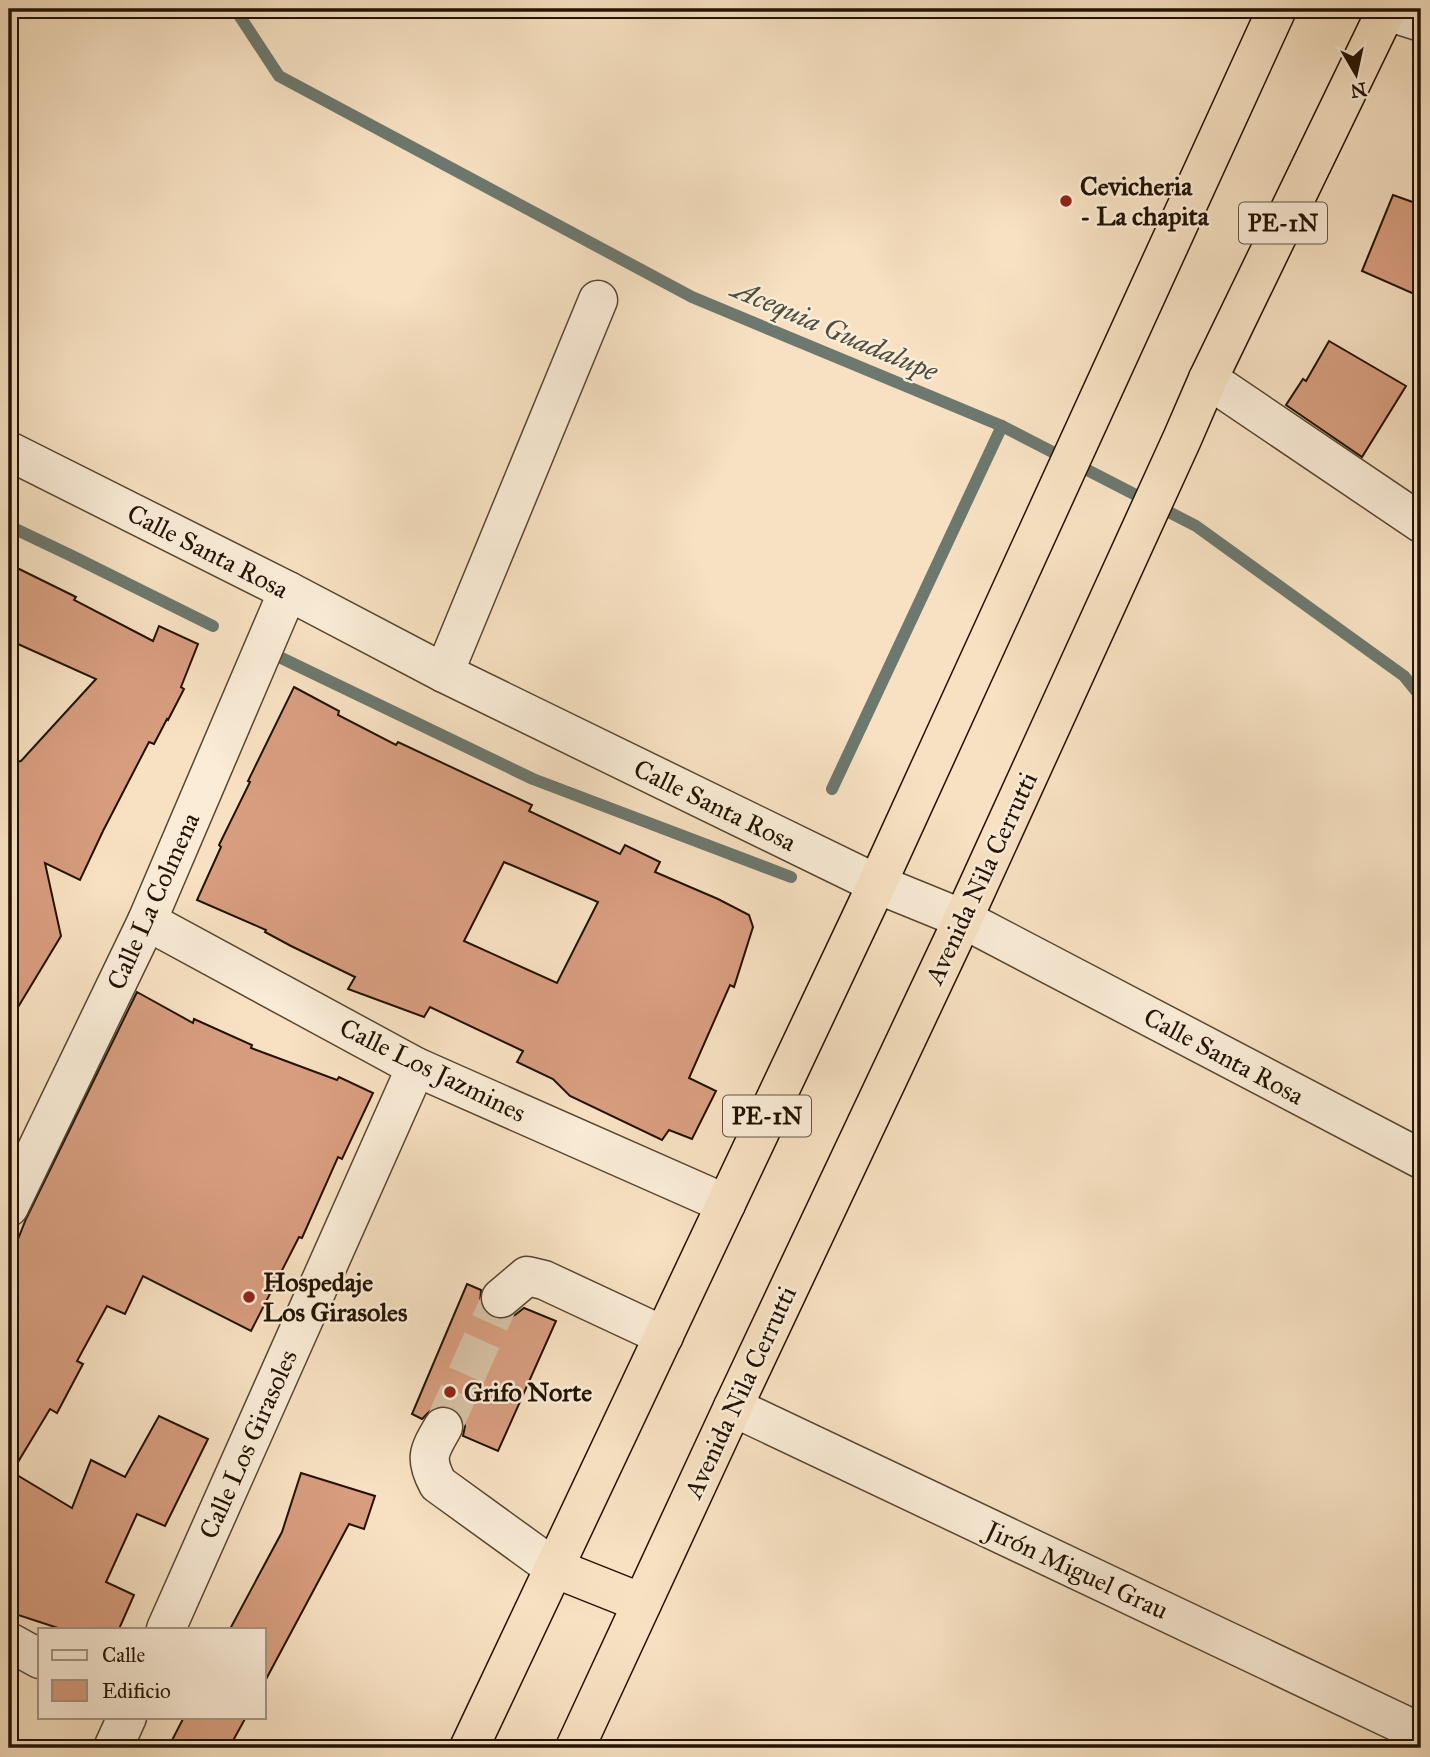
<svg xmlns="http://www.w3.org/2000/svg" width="1430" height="1757" viewBox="0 0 1430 1757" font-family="'IM FELL Great Primer',serif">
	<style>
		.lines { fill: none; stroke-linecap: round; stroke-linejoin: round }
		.stream { stroke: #6d786e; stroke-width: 12 }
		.building { fill: #d79d7f; stroke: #231200; stroke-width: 2; fill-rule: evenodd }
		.minor-tunnel { stroke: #d7c2a5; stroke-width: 38; stroke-dasharray: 38 19; stroke-linecap: butt }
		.minor-casing { stroke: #584630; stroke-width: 41 }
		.highway-casing { stroke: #231200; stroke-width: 41 }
		.minor { stroke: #faecd7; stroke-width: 38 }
		.highway { stroke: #f7e1c2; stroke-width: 38 }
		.poi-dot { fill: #8f2418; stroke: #faecd7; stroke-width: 2.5 }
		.labels { text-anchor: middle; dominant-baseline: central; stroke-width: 5; stroke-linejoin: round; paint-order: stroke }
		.shield { fill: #faecd7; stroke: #645340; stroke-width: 2 }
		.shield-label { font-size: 24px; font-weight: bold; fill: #231200 }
		.poi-label { font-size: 26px; font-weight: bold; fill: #231200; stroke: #faecd7; text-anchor: start }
		.street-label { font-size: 26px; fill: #231200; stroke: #faecd7 }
		.water-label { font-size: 28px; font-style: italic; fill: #4e4e40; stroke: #faecd7 }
	</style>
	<rect width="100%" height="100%" fill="#f7e1c2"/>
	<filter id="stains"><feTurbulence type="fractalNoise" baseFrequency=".00286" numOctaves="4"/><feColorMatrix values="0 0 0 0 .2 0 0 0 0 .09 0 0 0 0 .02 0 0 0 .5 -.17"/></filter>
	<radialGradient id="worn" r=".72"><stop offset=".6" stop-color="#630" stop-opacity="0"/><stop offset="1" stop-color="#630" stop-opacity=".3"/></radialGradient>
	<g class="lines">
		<g class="stream">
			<path d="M235 9 279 76 692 297 1002 426 1196 526 1404 676 1421 697"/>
			<path d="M9 526 74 557 213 626"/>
			<path d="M271 653 533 779 791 877"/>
			<path d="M832 789 1002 426"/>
		</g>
	</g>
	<g class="building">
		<path d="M1393 195 1421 205V297L1362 271Z"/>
		<path d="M1329 341 1406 386 1362 457 1286 405 1303 379 1306 381Z"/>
		<path d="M9 564 76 597 74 600 153 641 159 626 198 644 181 687 184 689 168 720 167 719 154 744 149 742 103 831 80 880 45 863 61 936 9 1022V763L21 761 96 679 9 640Z"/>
		<path d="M294 687 339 711 338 715 396 745 398 742 532 805 529 811 620 854 625 845 660 862 655 872 718 899 749 915 753 927 734 987 730 985 689 1078 716 1091 692 1139 669 1130 662 1140 570 1096 553 1079 517 1062 523 1051 430 1007 424 1017 348 989 355 977 291 946 265 932 266 930 197 900 221 847 219 845 250 782 248 781ZM504 862 598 902 557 983 464 941Z"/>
		<path d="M137 992 193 1023 194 1019 252 1045 251 1048 337 1080 339 1077 373 1093 342 1159 338 1157 302 1238 299 1237 251 1331 143 1276 125 1314 107 1306 77 1361 83 1364 57 1413 50 1409 12 1472 72 1508 91 1460 125 1477 159 1416 208 1439 165 1526 137 1514 106 1582 134 1595 119 1629H61L9 1612V1262L26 1219Z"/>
		<path d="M467 1284 481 1290 480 1303 484 1312 493 1318 506 1319 515 1315 524 1308 556 1321 498 1451 463 1436 465 1426 462 1417 453 1408 444 1405 433 1408 422 1419 412 1414Z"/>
		<path d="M301 1473 375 1496 364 1529 349 1524 264 1683V1629H230L282 1532Z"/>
		<path d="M184 1717H246L229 1748H168Z"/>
	</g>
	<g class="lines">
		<path class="minor-tunnel" d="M443 1427 501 1298"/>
		<defs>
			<g id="minor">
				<path d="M1380 9 1421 22"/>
				<path d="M1208 379 1421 523"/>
				<path d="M9 451 288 591 444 673 877 884 963 919 1421 1159"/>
				<path d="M444 673 598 300"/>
				<path d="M147 921 416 1067 726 1204"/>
				<path d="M9 1207 147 921 288 591"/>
				<path d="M501 1298 527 1276 544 1280 664 1336"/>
				<path d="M733 1407 1421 1733"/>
				<path d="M443 1427C429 1451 424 1458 438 1484L554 1568"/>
				<path d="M166 1629 416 1067"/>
				<path d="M9 1642 40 1659"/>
				<path d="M113 1748 127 1717"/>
			</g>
			<g id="highway">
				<path d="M554 1568 642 1603"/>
				<path d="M469 1748 877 884 1277 9"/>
				<path d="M575 1748 733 1407 963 919 1182 439 1208 379 1387 9"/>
			</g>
		</defs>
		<use href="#minor" class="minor-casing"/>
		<use href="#highway" class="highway-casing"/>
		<use href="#minor" class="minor"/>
		<use href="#highway" class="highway"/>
	</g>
	<g class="poi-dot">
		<circle cx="1066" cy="201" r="7"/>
		<circle cx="249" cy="1297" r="7"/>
		<circle cx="450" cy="1392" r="7"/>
	</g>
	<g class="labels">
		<g class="shield">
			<rect x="1239" y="202.5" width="88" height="41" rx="5"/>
			<rect x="723" y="1095.5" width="88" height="41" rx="5"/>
		</g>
		<g class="shield-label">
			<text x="1283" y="223">PE-1N</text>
			<text x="767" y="1116">PE-1N</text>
		</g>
		<g class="poi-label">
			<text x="1080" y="186">Cevicheria<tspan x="1080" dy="30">- La chapita</tspan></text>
			<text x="263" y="1282">Hospedaje<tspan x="263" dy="30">Los Girasoles</tspan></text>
			<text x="464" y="1392">Grifo Norte</text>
		</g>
		<g class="street-label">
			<text transform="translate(208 551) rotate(27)">Calle Santa Rosa</text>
			<text transform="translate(715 805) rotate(26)">Calle Santa Rosa</text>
			<text transform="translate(981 878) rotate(-65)">Avenida Nila Cerrutti</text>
			<text transform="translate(153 901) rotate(-66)">Calle La Colmena</text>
			<text transform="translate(1224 1056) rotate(28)">Calle Santa Rosa</text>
			<text transform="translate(433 1070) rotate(26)">Calle Los Jazmines</text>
			<text transform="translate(740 1392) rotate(-65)">Avenida Nila Cerrutti</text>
			<text transform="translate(248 1444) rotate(-66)">Calle Los Girasoles</text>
			<text transform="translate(1077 1570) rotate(25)">Jirón Miguel Grau</text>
		</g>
		<g class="water-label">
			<text transform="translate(835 330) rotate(23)">Acequia Guadalupe</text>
		</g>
	</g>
	<rect width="1430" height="1757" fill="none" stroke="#f7e1c2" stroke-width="35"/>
	<rect x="10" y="10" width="1409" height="1736" fill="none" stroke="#231200" stroke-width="3.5"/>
	<rect x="18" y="18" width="1395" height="1722" fill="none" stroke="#231200" stroke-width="2"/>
	<rect x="38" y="1628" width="228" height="91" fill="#faecd7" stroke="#a49581" stroke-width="2"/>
	<rect x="52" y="1650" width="35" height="10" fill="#faecd7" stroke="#a49581" stroke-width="2"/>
	<text x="102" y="1662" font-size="21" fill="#231200">Calle</text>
	<rect x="52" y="1680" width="35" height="21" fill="#d79d7f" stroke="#a49581" stroke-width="2"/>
	<text x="102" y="1698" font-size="21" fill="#231200">Edificio</text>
	<g transform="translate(1356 74) rotate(171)" stroke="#faecd7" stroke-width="5" paint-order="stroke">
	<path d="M0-5L12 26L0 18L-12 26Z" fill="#231200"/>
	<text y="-10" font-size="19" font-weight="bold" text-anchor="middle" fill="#231200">N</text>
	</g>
	<rect width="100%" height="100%" filter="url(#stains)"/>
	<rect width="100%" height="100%" fill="url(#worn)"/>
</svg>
